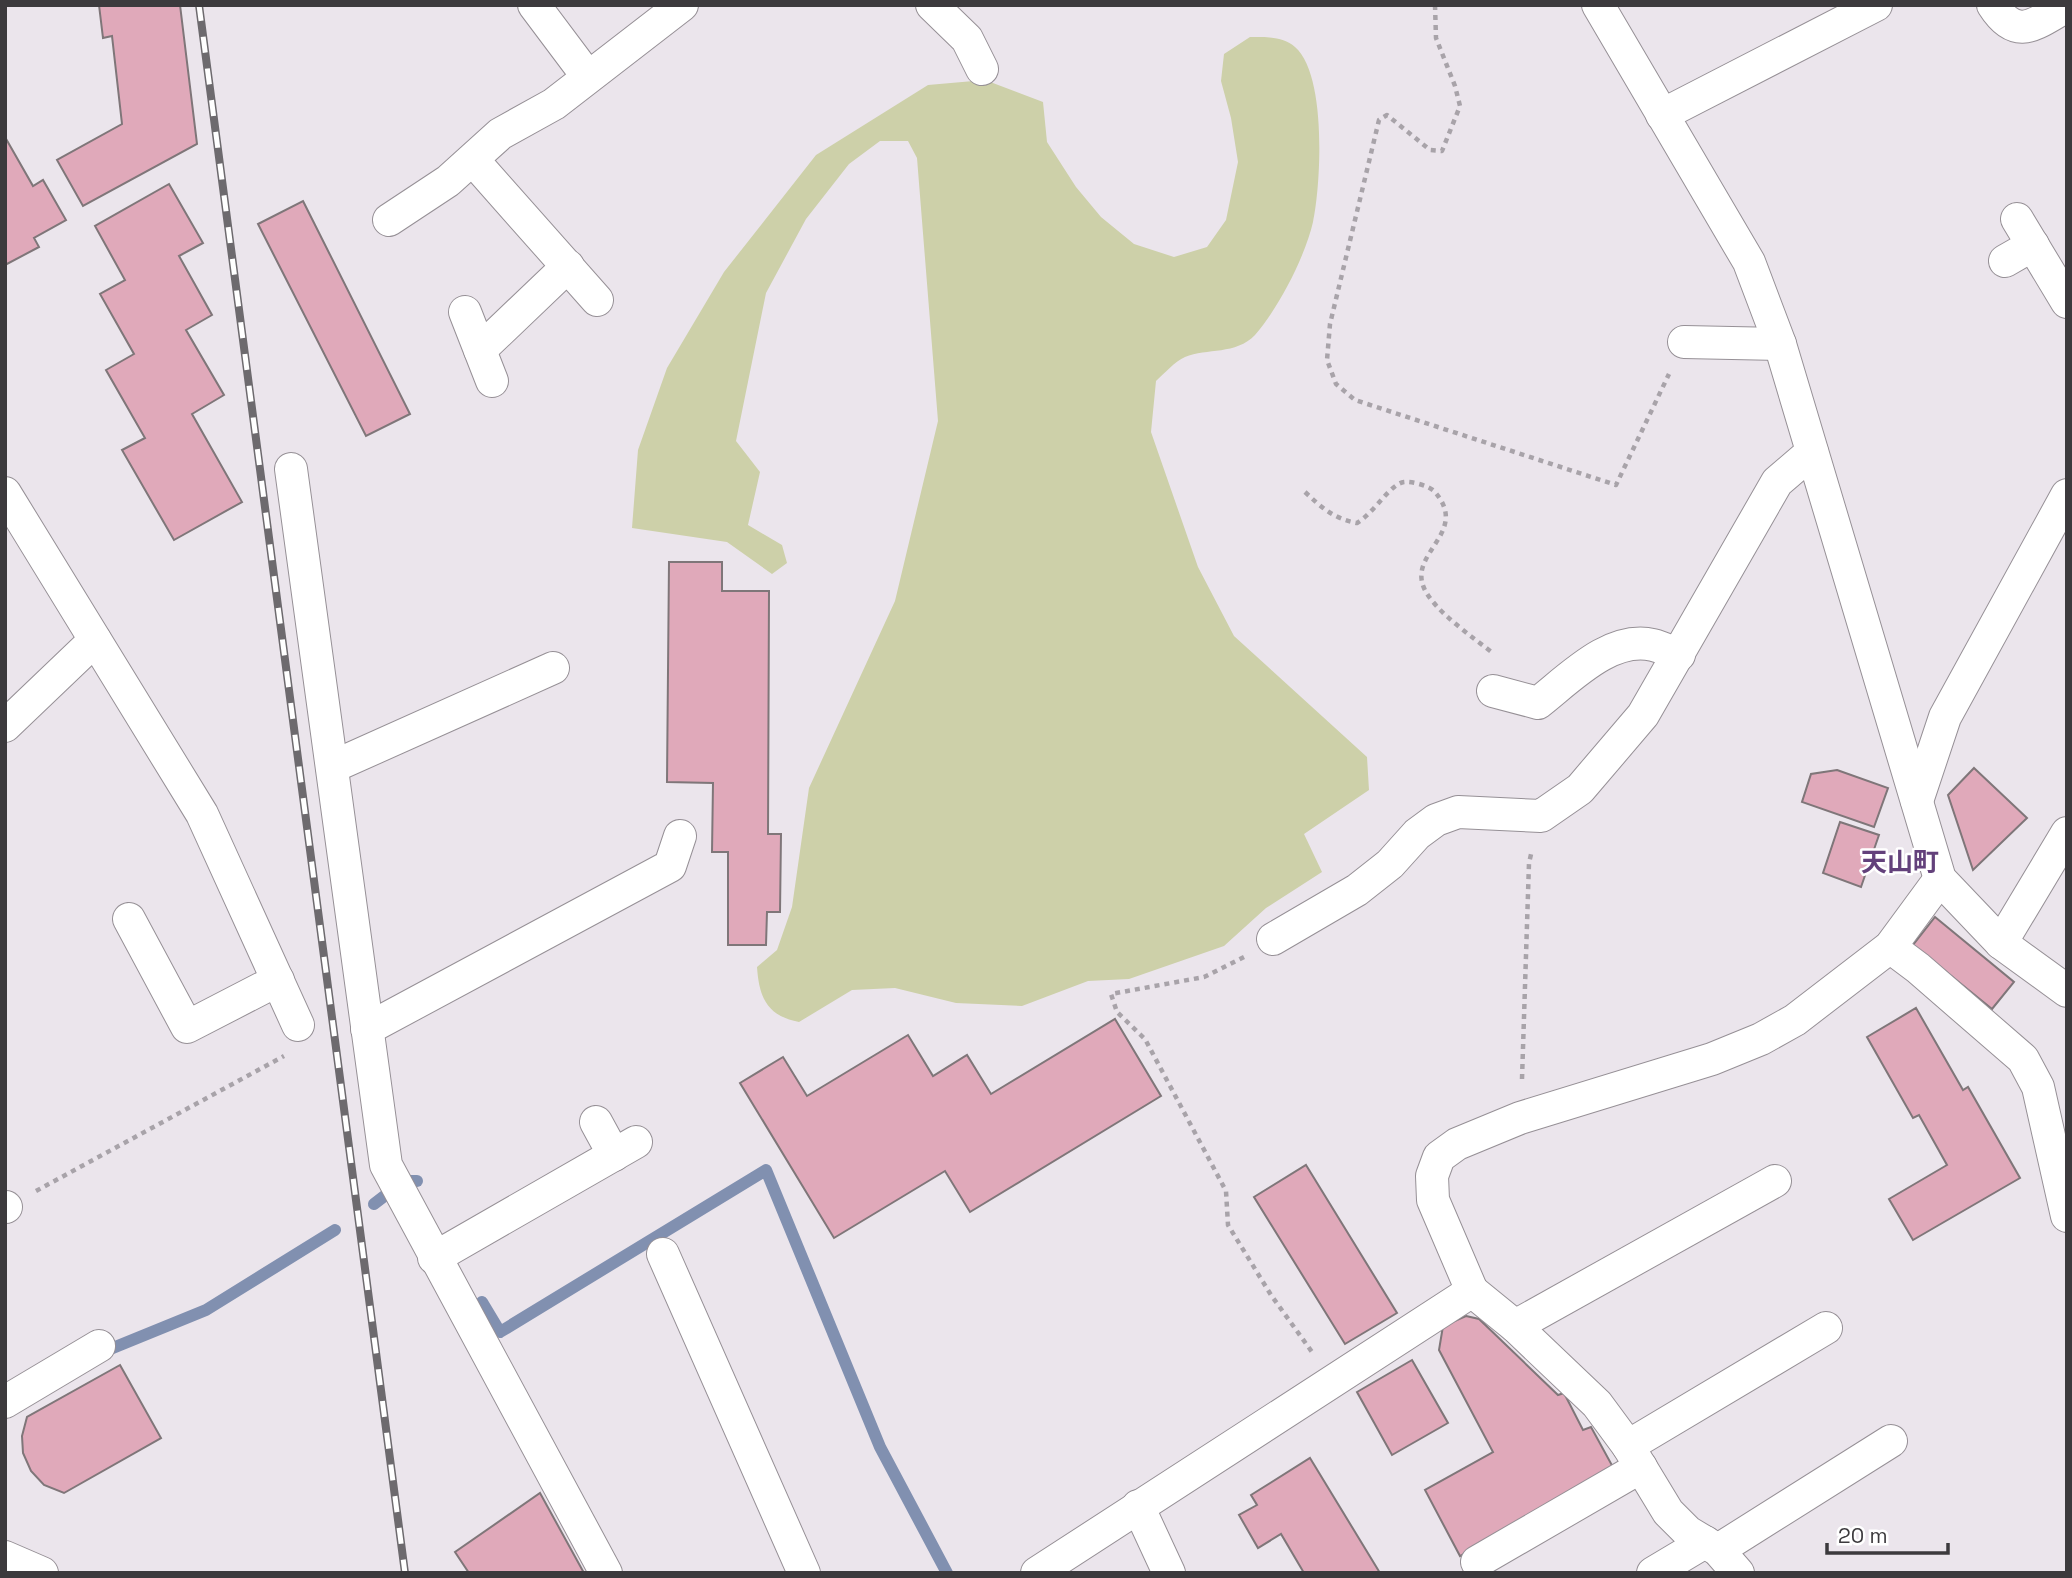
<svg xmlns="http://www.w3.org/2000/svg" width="2072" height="1578" viewBox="0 0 2072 1578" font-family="'Space Grotesk','Noto Sans JP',sans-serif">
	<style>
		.green { fill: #cdd0a9 }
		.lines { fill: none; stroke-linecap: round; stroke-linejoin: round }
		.stream { stroke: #8190b0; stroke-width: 12 }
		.building { fill: #e0a9ba; stroke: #7f7679; stroke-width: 2 }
		.street-casing { stroke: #969096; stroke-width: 34 }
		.path { stroke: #a8a3a9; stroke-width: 4.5; stroke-dasharray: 5 5; stroke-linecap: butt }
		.street { stroke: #fff; stroke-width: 32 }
		.rail-casing { stroke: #6d6a6e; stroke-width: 8 }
		.rail { stroke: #fff; stroke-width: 5; stroke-dasharray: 16; stroke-linecap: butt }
		.labels { text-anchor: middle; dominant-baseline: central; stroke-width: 5; stroke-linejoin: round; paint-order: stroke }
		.quarter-label { font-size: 26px; font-weight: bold; fill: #63417b; stroke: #fff }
	</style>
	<rect width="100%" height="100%" fill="#ebe5ec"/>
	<path class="green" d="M1250 37C1265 37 1283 36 1295 47 1327 75 1321 184 1313 222 1305 257 1278 309 1255 335 1236 355 1207 348 1185 357 1175 361 1164 374 1156 381L1151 432 1198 567 1234 636 1367 757 1369 790 1304 834 1322 872 1266 908 1224 946 1129 979 1088 981 1022 1006 956 1003 895 988 852 990 799 1022C767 1016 759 997 757 967L777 950 792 907 809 788 895 601 938 421 917 158 908 141H880L849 164 806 219 766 293 736 441 760 472 748 525 782 545 787 563 772 574 727 542 632 528 638 450 667 368 724 272 816 155 928 85 985 80 1043 102 1047 142 1076 187 1101 217 1134 244 1174 257 1207 247 1226 220 1238 162 1231 118 1221 81 1224 54Z"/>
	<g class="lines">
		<g class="stream">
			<path d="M410 1181H417"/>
			<path d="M374 1204 387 1194"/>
			<path d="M482 1302 500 1332 766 1170 880 1447 947 1573"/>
			<path d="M98 1354 206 1310 335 1230"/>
		</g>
	</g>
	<g class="building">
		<path d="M99 5H180L197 144 83 206 57 160 122 124 112 36 103 38Z"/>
		<path d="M5 137 33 186 43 180 66 220 34 238 39 247 5 265Z"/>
		<path d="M169 184 203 243 179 256 212 315 186 330 224 395 192 414 242 502 174 540 122 450 145 438 106 370 134 354 100 294 125 280 95 226Z"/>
		<path d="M303 201 410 414 366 436 258 224Z"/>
		<path d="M669 562H722V591H769L768 834H781L780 912H767L766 945H728V852H712L713 783 667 782Z"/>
		<path d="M1974 768 2027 818 1973 870 1948 795Z"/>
		<path d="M1837 770 1888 788 1874 827 1802 802 1811 774Z"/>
		<path d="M1840 822 1879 835 1861 887 1823 873Z"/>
		<path d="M1935 917 2014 982 1992 1009 1913 945Z"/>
		<path d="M1916 1008 1963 1090 1968 1087 2020 1178 1913 1240 1889 1199 1947 1165 1919 1115 1913 1118 1867 1037Z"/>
		<path d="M1115 1019 1161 1096 970 1212 945 1171 834 1238 740 1083 783 1057 807 1096 908 1035 933 1076 967 1055 991 1094Z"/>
		<path d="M1306 1165 1397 1313 1345 1344 1254 1197Z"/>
		<path d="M1466 1316 1479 1319 1558 1395 1564 1393 1583 1430 1591 1427 1614 1469 1460 1556 1425 1490 1493 1452 1439 1350 1443 1326Z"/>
		<path d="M1412 1360 1448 1423 1392 1455 1357 1392Z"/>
		<path d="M120 1365 161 1438 64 1493 44 1485 31 1471 23 1453 22 1436 27 1417Z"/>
		<path d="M1310 1458 1380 1573H1304L1281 1534 1258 1548 1239 1515 1257 1505 1251 1495Z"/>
		<path d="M540 1493 584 1573H469L455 1552Z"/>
	</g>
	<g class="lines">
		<defs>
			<g id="street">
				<path d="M534 5 588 77"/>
				<path d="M932 5 967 39 982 69"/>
				<path d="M1598 5 1749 262 1780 344 1940 879 2001 943 2067 991"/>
				<path d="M1993 5C2017 43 2036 23 2067 6"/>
				<path d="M1662 115 1876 5"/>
				<path d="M473 160 597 300"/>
				<path d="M2017 219 2067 302"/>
				<path d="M389 220 448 181 500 134 554 104 682 5"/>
				<path d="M2005 261 2033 245"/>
				<path d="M465 312 492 381"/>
				<path d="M1684 342 1780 344"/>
				<path d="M480 350 568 266"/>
				<path d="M291 469 386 1165 606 1573"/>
				<path d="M5 493 202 814 298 1025"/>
				<path d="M1493 691 1538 703C1569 679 1610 635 1653 645 1662 647 1671 652 1679 655"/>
				<path d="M5 726 95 640"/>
				<path d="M332 767 553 668"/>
				<path d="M1917 801 1945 717 2067 495"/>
				<path d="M129 919 187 1027 278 980"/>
				<path d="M1273 939 1357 890 1390 864 1417 834 1436 820 1458 812 1541 816 1580 789 1643 715 1777 482 1812 452"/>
				<path d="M2001 943 2067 833"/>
				<path d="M1890 947 1918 968 2023 1059 2038 1087 2067 1216"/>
				<path d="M367 1029 670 866 680 836"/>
				<path d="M596 1122 614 1155"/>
				<path d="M5 1207H6"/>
				<path d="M663 1254 804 1573"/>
				<path d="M434 1258 636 1142"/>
				<path d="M1472 1291 1515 1326 1597 1404 1628 1446 1668 1512 1688 1532 1718 1550 1738 1573"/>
				<path d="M1515 1326 1775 1181"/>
				<path d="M5 1402 99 1346"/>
				<path d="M1628 1446 1826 1328"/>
				<path d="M1138 1506 1169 1573"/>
				<path d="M1718 1550 1891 1441"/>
				<path d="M5 1557 42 1573"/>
				<path d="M1477 1562 1641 1467"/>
				<path d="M1037 1573 1472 1291 1433 1200 1432 1176 1439 1157 1457 1144 1520 1118 1712 1059 1761 1039 1795 1020 1890 947 1940 879"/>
				<path d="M1653 1573 1705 1542"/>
			</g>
		</defs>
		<use href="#street" class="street-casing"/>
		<g class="path">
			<path d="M1435 5 1436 38 1455 86 1460 106 1442 151 1430 150 1387 115 1379 120 1330 324 1327 360 1336 384 1355 400 1616 485 1669 374"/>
			<path d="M1305 492C1321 507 1334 519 1357 523 1375 512 1390 484 1404 482 1412 481 1429 486 1434 491 1471 532 1408 552 1424 588 1434 611 1474 638 1494 654"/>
			<path d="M1244 957 1204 977 1111 994 1117 1012 1145 1039 1226 1191 1228 1225 1271 1295 1312 1352"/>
			<path d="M1522 1079 1529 863 1532 850"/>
			<path d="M36 1191 284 1056"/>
		</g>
		<use href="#street" class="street"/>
		<defs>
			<path id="rail" d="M199 5 405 1573"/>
		</defs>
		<use href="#rail" class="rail-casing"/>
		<use href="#rail" class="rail"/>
	</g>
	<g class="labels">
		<g class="quarter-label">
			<text x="1900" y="862">天山町</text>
		</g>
	</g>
	<rect width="2072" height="1578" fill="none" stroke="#3c3a3d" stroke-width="14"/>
	<path d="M1827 1543v10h121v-10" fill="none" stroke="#3c3a3d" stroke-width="3.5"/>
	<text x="1838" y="1543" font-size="21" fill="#3c3a3d" stroke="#ffffff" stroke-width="5" paint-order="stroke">20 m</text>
</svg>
